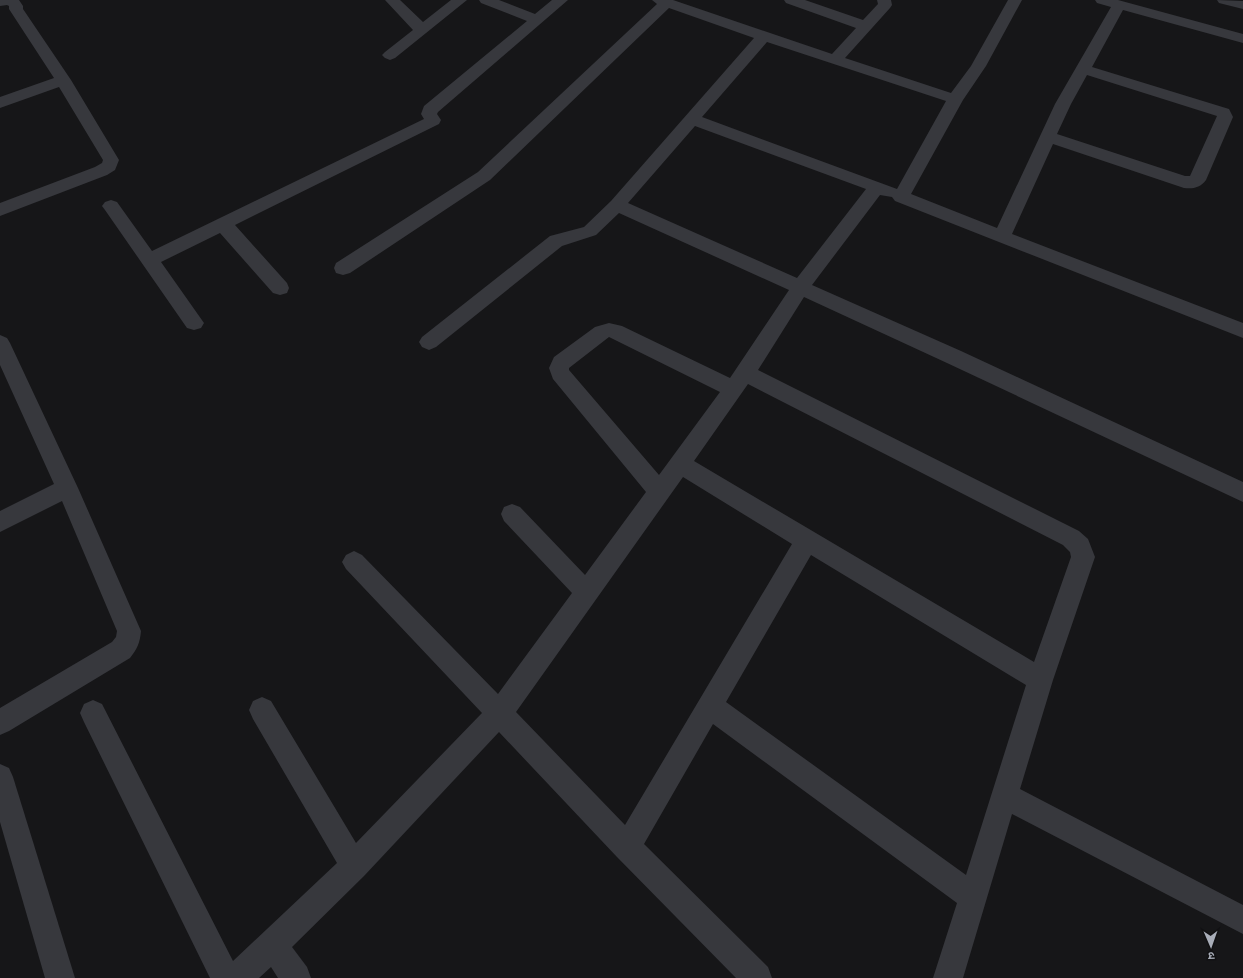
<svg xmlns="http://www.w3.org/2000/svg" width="1243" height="978" viewBox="0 0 1243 978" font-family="Lato,'Noto Sans Devanagari',sans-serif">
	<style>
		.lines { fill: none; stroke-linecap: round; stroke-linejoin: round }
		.minor { fill: #37383d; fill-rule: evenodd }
	</style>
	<rect width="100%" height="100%" fill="#161618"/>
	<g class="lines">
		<g class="minor">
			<path d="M0 0H19L23 6V9L71 80 119 160 115 170 107 175 0 216V203L95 167 102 163 103 160 59 87 0 108V97L54 78 9 9V6L7 5 0 6Z"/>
			<path d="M385 0H400L423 22 451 0H467L395 58 390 60 385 58 382 55 385 52 413 30Z"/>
			<path d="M479 0H499L535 14 552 0H568L438 112 437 114 441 120 439 124 235 225 287 283 289 288 287 293 280 295 273 293 220 233 161 262 204 323 201 328 194 330 187 328 105 210 102 206 105 202 111 200 117 202 152 251 424 119 421 114 424 106 527 21 481 3Z"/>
			<path d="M652 0H673L832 54 856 28 786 3 784 0H805L863 20 878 4 877 0H891L892 5 890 8 845 58 951 93 971 66 1008 0H1022L986 66 963 100 911 194 997 228 1055 104 1111 7 1097 3 1095 0H1118L1243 34V43L1123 10 1092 67 1229 109 1233 117 1206 180C1200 188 1193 189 1184 188L1053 144 1012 234 1243 323V338L895 201 892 197 880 195 812 285 961 351 1243 482V502L947 363 804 297 758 370 1079 531 1088 539 1095 557 1053 680 1020 789 1243 905V934L1012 814 963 978H933L957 903 713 724 644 844 768 967 772 978H736L617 857 499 732 364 876 292 947 307 967 311 978H278L271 967 259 978H210L84 722 80 713 84 704 93 700 102 704 233 961 337 863 253 719 249 710 253 701 262 697 271 701 356 843 482 713 346 569 342 562 346 555 354 551 362 555 498 694 572 593 504 521 501 514 504 507 512 504 520 507 585 575 646 492 553 379 549 368 554 357 595 327 609 323 622 326 730 378 789 290 619 213 596 235 562 246 436 347 429 350 422 347 419 342 422 337 550 236 584 227 611 201 754 38 669 8 490 180 350 273 343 275 336 273 334 268 336 263 478 172 657 4ZM767 42 946 101 897 189 702 117ZM1087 75 1217 116 1190 176H1185L1057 134 1071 104ZM695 126 866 189 797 278 628 203ZM609 337 720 392 659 475 569 370V368ZM748 384 1063 545 1070 552 1071 557 1034 662 694 461ZM683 477 792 544 625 825 516 712ZM811 555 1026 685 966 875 726 702Z"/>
			<path d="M1217 0 1243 1V9L1219 3Z"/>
			<path d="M0 335 7 338 10 343 78 488 141 631C140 643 137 649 130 658L9 731 0 735V708L112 642 116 637 117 631 62 501 0 532V511L54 484 0 365Z"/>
			<path d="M0 764 9 768 13 777 75 978H45L0 822Z"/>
		</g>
	</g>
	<g transform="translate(1211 946) rotate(178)" stroke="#111113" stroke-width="3" paint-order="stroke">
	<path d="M0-3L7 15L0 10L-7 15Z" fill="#a8adb8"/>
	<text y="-6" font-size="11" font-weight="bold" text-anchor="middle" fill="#a8adb8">उ</text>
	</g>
</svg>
